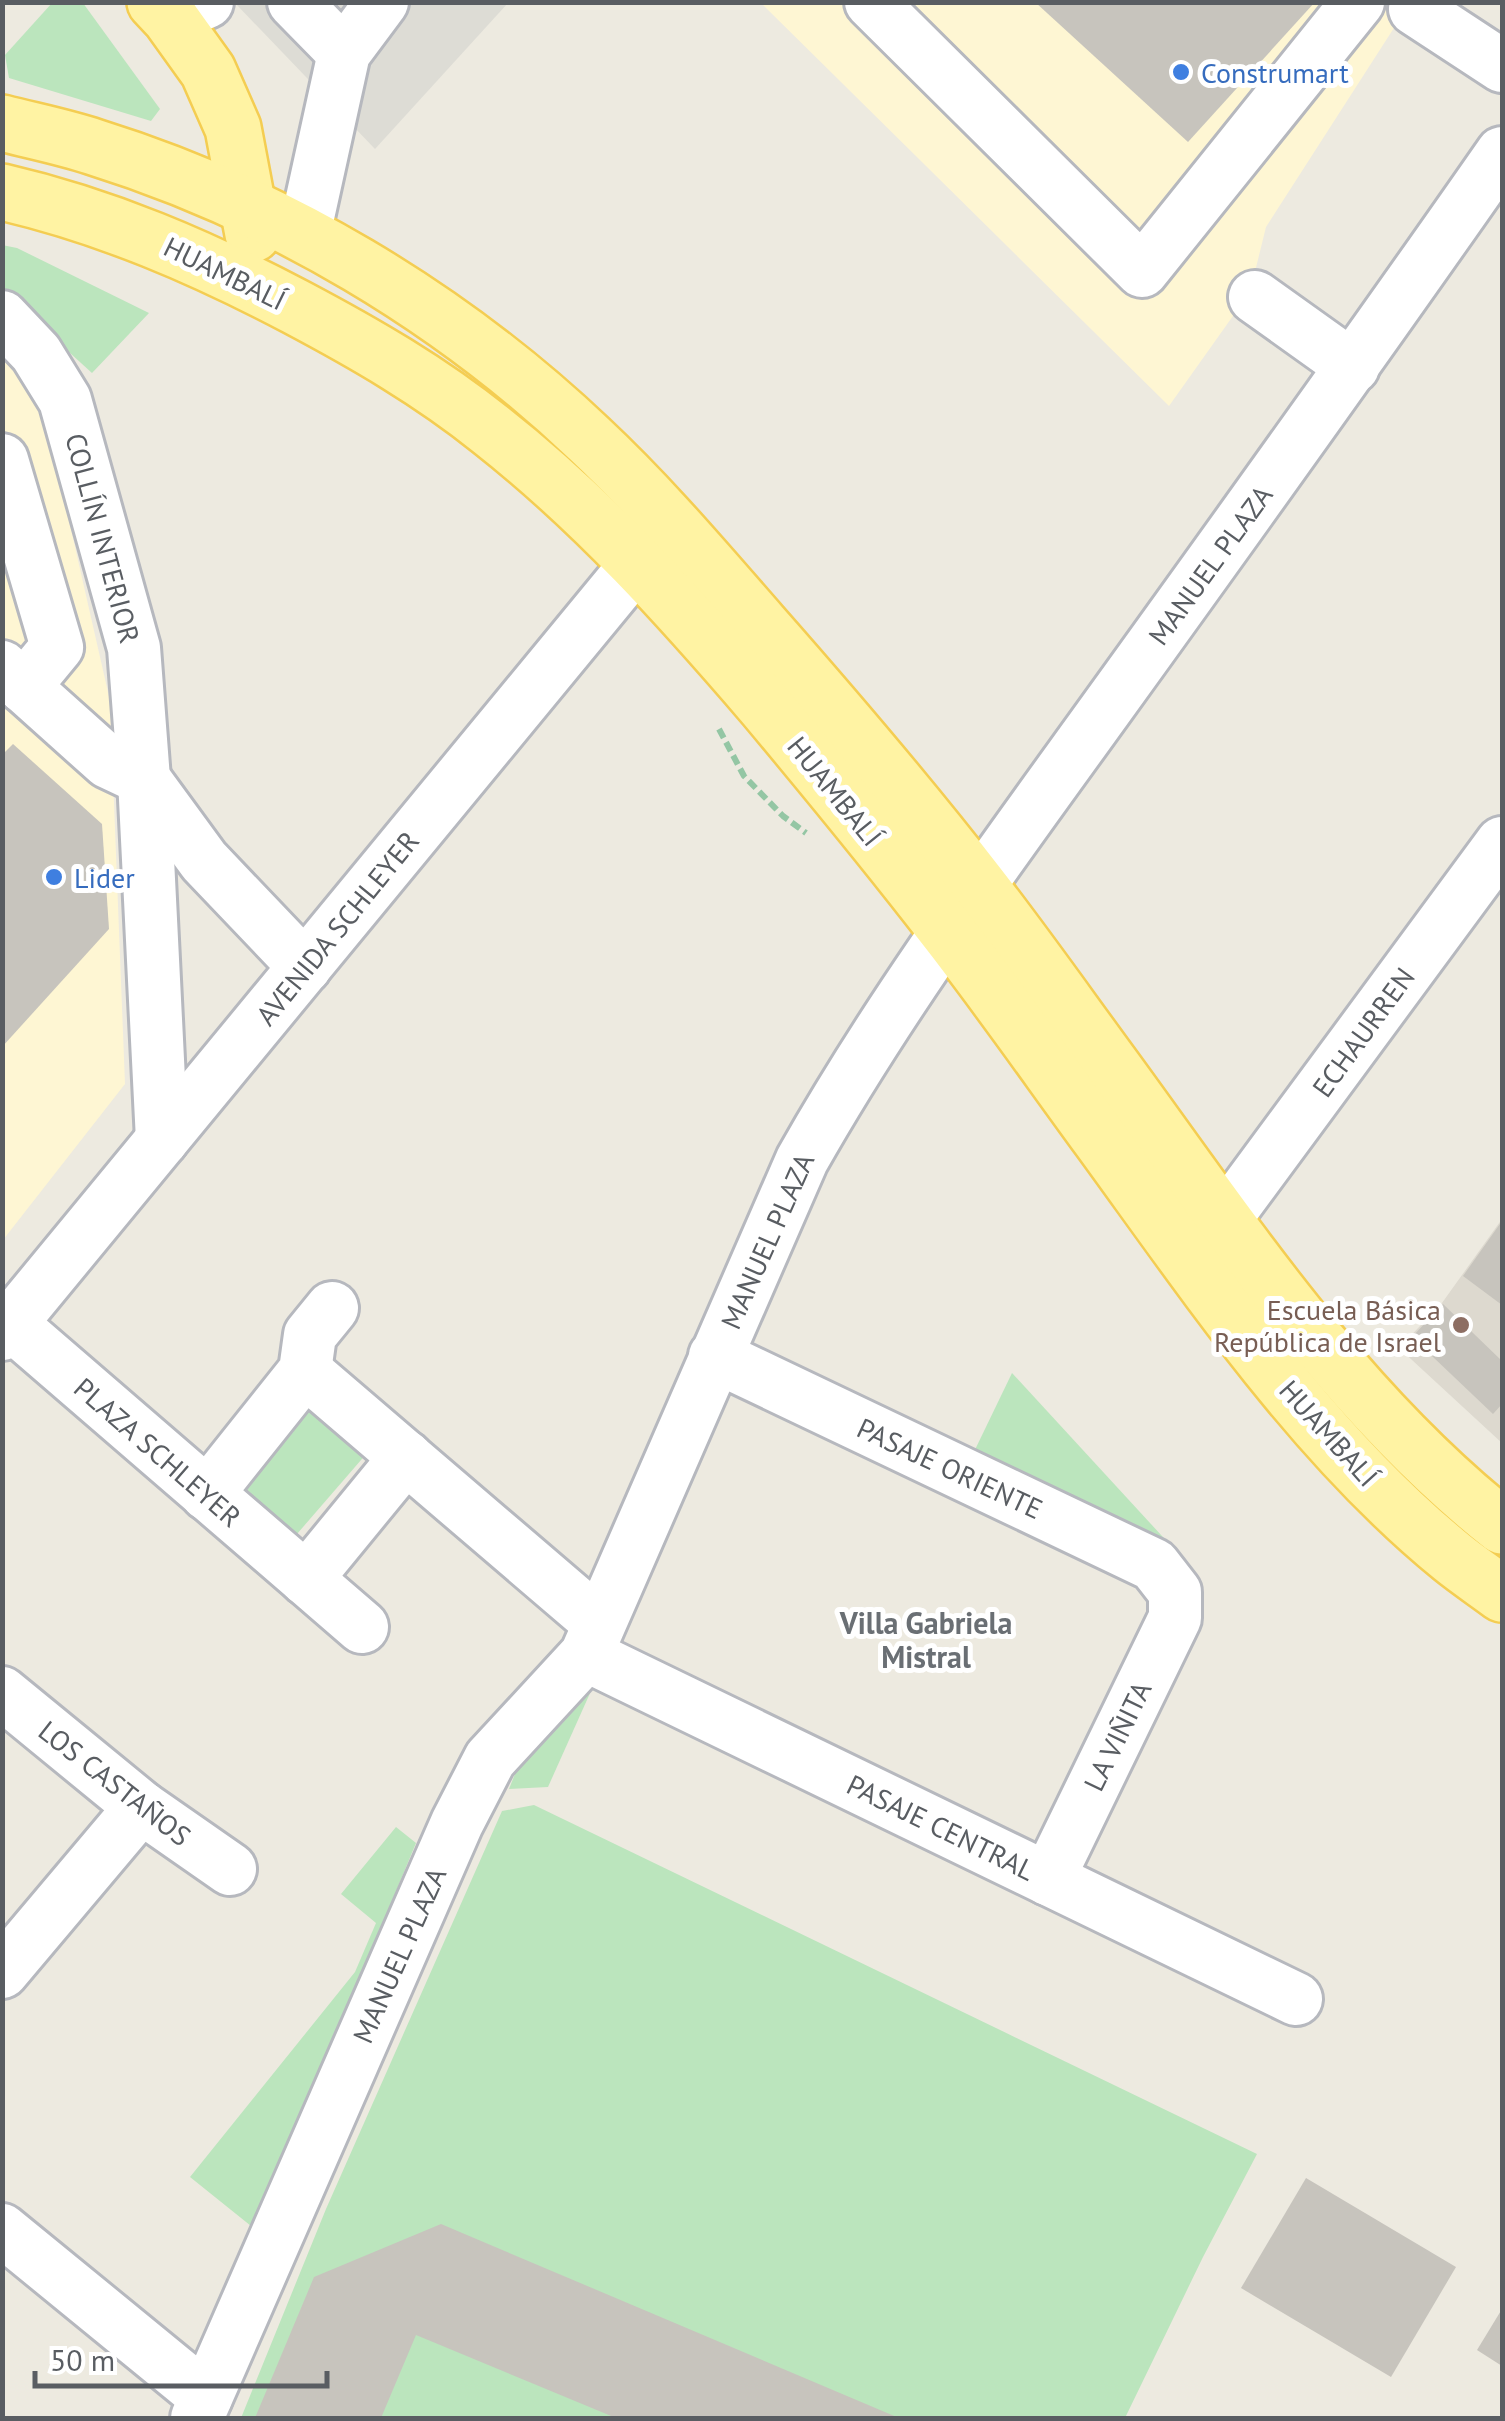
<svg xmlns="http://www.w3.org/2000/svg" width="1505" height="2421" viewBox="0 0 1505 2421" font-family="'PT Sans',sans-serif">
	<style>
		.commercial { fill: #fef6d3 }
		.industrial { fill: #dddcd5 }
		.education { fill: #ddd9cf }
		.green { fill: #bbe5bd }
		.building { fill: #c7c4bd }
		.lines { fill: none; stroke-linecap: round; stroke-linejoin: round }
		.minor-casing { stroke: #b6b8be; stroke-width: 58 }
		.major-casing { stroke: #f4cd52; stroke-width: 60 }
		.path { stroke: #94c6a4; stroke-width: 6; stroke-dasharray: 10 5; stroke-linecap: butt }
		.minor { stroke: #fff; stroke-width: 52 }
		.major { stroke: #fff3a3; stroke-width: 55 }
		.shop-dot { fill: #3f7fe0; stroke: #fff; stroke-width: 4 }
		.education-dot { fill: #8d6e63; stroke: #fff; stroke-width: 4 }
		.labels { text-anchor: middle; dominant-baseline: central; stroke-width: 10; stroke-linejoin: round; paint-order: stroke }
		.shop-label { font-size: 28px; fill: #366cbe; stroke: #fff; text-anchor: start }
		.street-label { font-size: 28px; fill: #595d62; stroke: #fff }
		.education-label { font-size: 28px; fill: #785e54; stroke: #fff; text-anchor: end }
		.neighbourhood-label { font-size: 30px; font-weight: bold; fill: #6a6f74; stroke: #fff }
	</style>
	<rect width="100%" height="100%" fill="#edeae0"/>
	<g class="commercial">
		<path d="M761 3H1410L1266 227 1250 292 1169 406Z"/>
		<path d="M2 351 38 384 110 701 125 1084 3 1240Z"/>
	</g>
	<path class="industrial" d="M235 3H508L375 149Z"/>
	<path class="education" d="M1502 1219V1443L1399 1348 1442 1303Z"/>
	<g class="green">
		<path d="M52 3H83L160 109 151 121 9 78 5 55Z"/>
		<path d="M2 245 17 248 149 313 92 373 3 292Z"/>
		<path d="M1012 1373 1185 1561 971 1458Z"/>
		<path d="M313 1392 374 1445 297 1534 236 1481Z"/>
		<path d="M595 1682 548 1787 509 1789 515 1774Z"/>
		<path d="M534 1805 1257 2154 1203 2257 1125 2418H241L326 2209 502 1811Z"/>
		<path d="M396 1827 416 1843 256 2230 190 2177 355 1972 376 1923 341 1894Z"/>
	</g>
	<g class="building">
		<path d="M1035 2H1315L1188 142Z"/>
		<path d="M13 744 102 824 109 929 2 1047V755Z"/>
		<path d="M1502 1221V1305L1463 1276Z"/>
		<path d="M1443 1304 1502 1361V1404L1493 1414 1412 1337Z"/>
		<path d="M1306 2178 1456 2267 1391 2377 1241 2288Z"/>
		<path d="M441 2224 899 2418H616L416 2335 381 2418H255L314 2277Z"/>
		<path d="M1502 2309V2366L1477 2350Z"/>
	</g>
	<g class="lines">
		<defs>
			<g id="minor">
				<path d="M294 2 344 53"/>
				<path d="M871 2 1142 271 1358 2"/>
				<path d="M1415 9 1502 66"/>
				<path d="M170 18 207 2"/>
				<path d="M304 235 344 53 382 2"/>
				<path d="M1255 297 1353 367"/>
				<path d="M2 317 36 353 65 400 134 648 144 779 162 1140"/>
				<path d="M2 460 57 647 24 687"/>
				<path d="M2 667 108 762 144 779 204 861 305 967"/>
				<path d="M1224 1220 1502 843"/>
				<path d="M11 1324 362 1627"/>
				<path d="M2 1334 638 562 664 527"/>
				<path d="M715 1356 1154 1565 1175 1592V1618L1048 1879"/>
				<path d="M305 1371 598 1622"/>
				<path d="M207 1494 305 1371 310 1335 332 1308"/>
				<path d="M306 1579 406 1457"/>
				<path d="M586 1655 1296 1999"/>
				<path d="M2 1693 141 1807 230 1869"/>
				<path d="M2 1972 141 1807"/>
				<path d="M2 2230 206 2397"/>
				<path d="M197 2418 457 1823 490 1759 586 1655 802 1160C893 999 1003 852 1111 702 1243 519 1374 337 1502 153"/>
			</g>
			<g id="major">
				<path d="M155 2 170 18 208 71 233 128 253 234"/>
				<path d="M2 123C33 131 64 137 94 147 277 204 450 307 589 439 651 497 705 561 761 625 835 709 908 794 977 883 1027 947 1073 1013 1121 1078 1236 1236 1347 1403 1502 1526"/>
				<path d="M2 192C106 216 201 257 296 307 364 343 430 381 491 430 594 511 680 607 765 706 826 779 886 852 944 927 998 996 1048 1068 1100 1139 1205 1283 1312 1443 1452 1557 1468 1570 1486 1582 1502 1594"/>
			</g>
		</defs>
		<use href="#minor" class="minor-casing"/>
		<use href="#major" class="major-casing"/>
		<path class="path" d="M719 729 744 776 783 816 806 833"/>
		<use href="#minor" class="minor"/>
		<use href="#major" class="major"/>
	</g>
	<g class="shop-dot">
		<circle cx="1181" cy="72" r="10"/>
		<circle cx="54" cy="877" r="10"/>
	</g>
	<circle class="education-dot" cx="1461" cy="1325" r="10"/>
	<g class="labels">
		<g class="shop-label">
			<text x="1201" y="72">Construmart</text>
			<text x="74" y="877">Lider</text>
		</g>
		<g class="street-label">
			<text transform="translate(225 273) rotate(26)">HUAMBALÍ</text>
			<text transform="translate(103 538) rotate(75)">COLLÍN INTERIOR</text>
			<text transform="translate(1210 565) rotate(-54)">MANUEL PLAZA</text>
			<text transform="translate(835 791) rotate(51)">HUAMBALÍ</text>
			<text transform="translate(337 928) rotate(-51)">AVENIDA SCHLEYER</text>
			<text transform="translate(1363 1032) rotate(-54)">ECHAURREN</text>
			<text transform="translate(767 1241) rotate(-66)">MANUEL PLAZA</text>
			<text transform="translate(1329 1433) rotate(48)">HUAMBALÍ</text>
			<text transform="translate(158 1452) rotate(41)">PLAZA SCHLEYER</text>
			<text transform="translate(950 1468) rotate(25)">PASAJE ORIENTE</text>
			<text transform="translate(1117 1736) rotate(-64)">LA VIÑITA</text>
			<text transform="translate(115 1783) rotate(38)">LOS CASTAÑOS</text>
			<text transform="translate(941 1827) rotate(26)">PASAJE CENTRAL</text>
			<text transform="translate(399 1955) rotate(-66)">MANUEL PLAZA</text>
		</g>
		<g class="education-label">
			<text x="1441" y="1309">Escuela Básica<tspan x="1441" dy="32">República de Israel</tspan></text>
		</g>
		<g class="neighbourhood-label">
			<text x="926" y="1622">Villa Gabriela<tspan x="926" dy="34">Mistral</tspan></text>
		</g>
	</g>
	<rect width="1505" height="2421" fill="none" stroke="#595d62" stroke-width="10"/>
	<path d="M35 2371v15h292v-15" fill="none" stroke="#595d62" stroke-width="5"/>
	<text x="50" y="2371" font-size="30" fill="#595d62" stroke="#ffffff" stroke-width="8" paint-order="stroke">50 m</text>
</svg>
